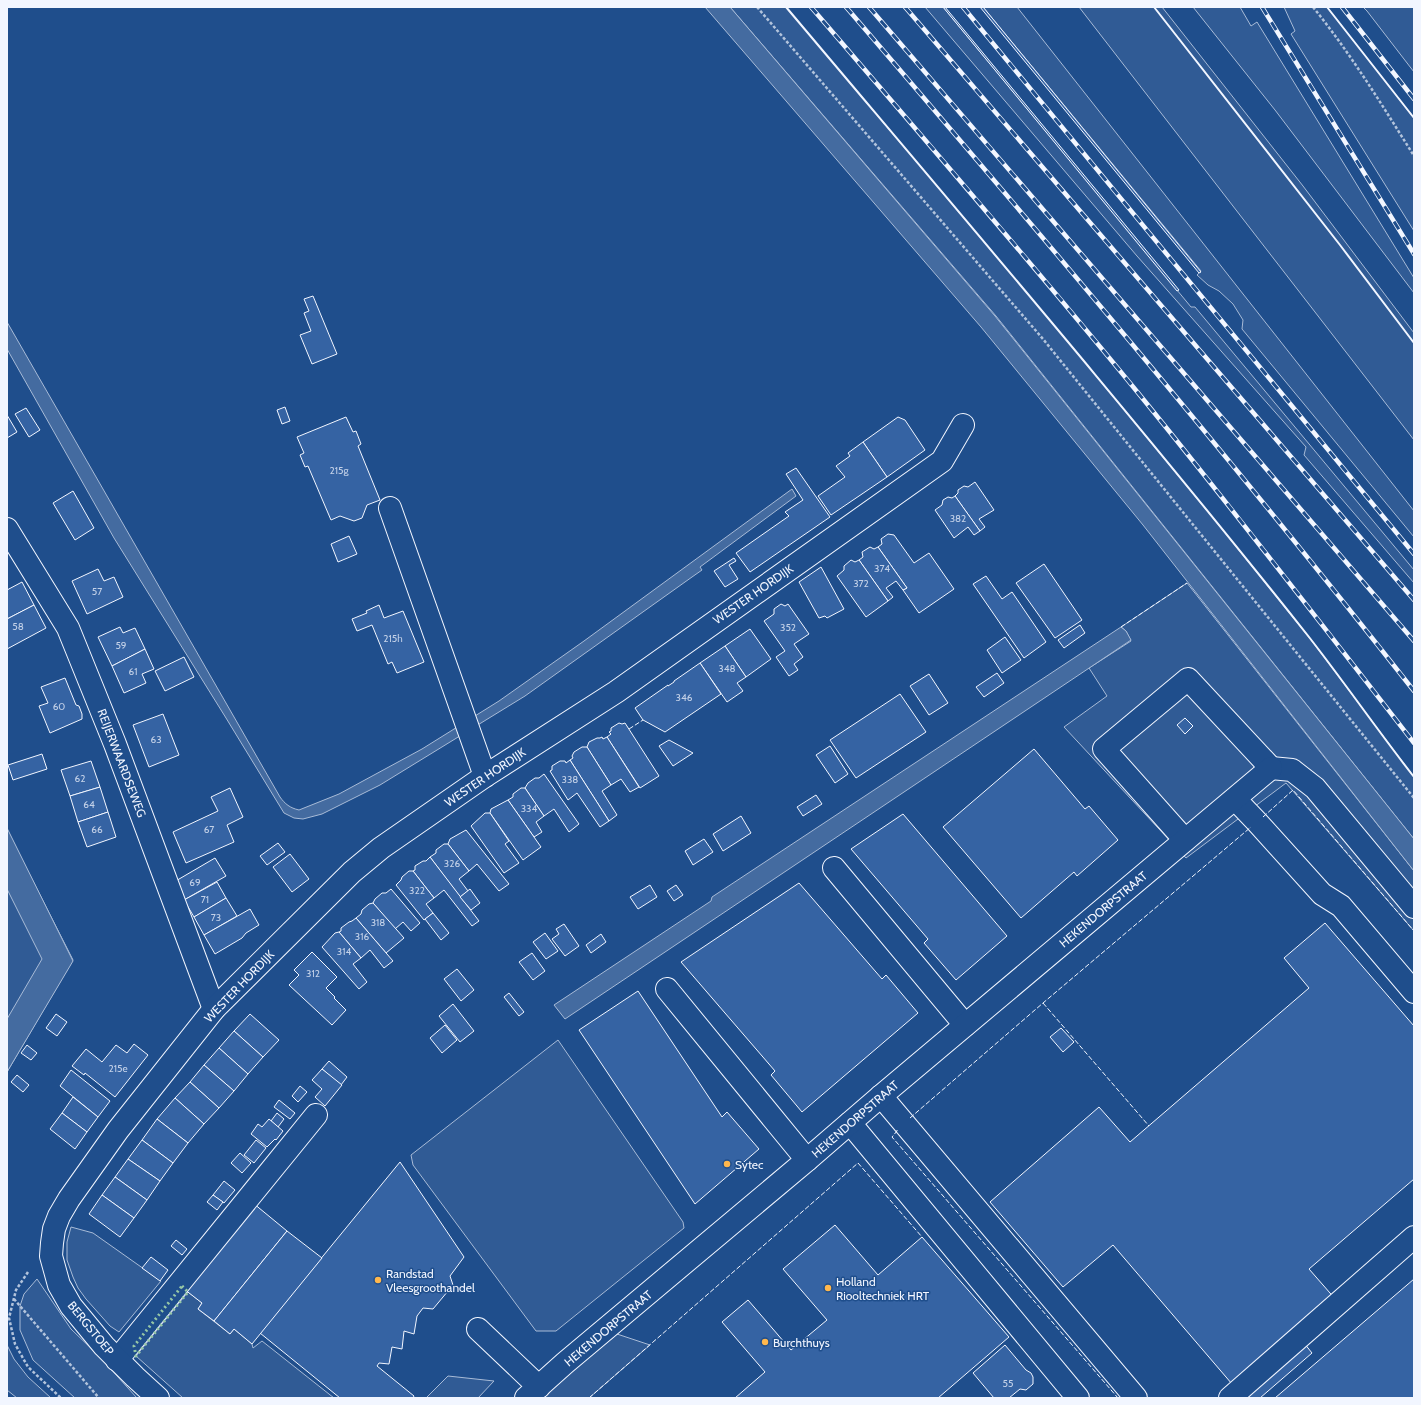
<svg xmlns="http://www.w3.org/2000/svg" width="1421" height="1405" viewBox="0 0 1421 1405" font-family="Cabin,sans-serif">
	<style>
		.built { fill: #305b95; stroke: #a8bbd7 }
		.water { fill: #446ba0; stroke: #a8bbd7 }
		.building { fill: #3563a3; stroke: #f2f6ff }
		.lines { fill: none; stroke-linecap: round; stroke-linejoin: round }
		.minor-casing { stroke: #f2f6ff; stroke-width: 24 }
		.path { stroke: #b3c4dc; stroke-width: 2.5; stroke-dasharray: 3 2; stroke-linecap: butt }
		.minor { stroke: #1f4e8c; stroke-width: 22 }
		.rail-casing { stroke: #f2f6ff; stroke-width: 4.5 }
		.rail { stroke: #1f4e8c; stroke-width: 3; stroke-dasharray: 9; stroke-linecap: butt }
		.hedge { stroke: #97c8a6; stroke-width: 3; stroke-dasharray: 2 3; stroke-linecap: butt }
		.fence { stroke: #f2f6ff; stroke-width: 1; stroke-dasharray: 5 2; stroke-linecap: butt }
		.wall { stroke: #f2f6ff; stroke-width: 2 }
		.poi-dot { fill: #ffb74d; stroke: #1f4e8c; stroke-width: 1.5 }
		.labels { text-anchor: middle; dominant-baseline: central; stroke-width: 3; stroke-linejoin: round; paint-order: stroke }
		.number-label { font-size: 10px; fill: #c3d1e8 }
		.street-label { font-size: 12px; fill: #f2f6ff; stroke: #1f4e8c }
		.poi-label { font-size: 12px; fill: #f2f6ff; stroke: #1f4e8c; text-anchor: start }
	</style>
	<rect width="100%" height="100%" fill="#1f4e8c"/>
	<g class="built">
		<path d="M730 7H786L1069 343 1213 518 1311 640 1414 777V839L996 316Z"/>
		<path d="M925 7H943L1191 307H1195L1414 570V583L1304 455 1306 447 1137 256Z"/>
		<path d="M983 7H1017L1414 511V537L1242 329 1243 320 1233 304 1219 291 1208 285 1197 275 1201 271Z"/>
		<path d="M1079 7H1162L1303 186 1414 333V440Z"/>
		<path d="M1193 7H1240L1251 26 1257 22 1414 278V293L1275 110Z"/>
		<path d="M1284 7H1327L1414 118V231L1291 34 1295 31Z"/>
		<path d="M1363 7H1414V72L1367 11Z"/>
		<path d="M1187 583 1414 871V931L1286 783 1186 858 1064 727 1107 696 1089 668 1131 641 1126 631 1121 627Z"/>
		<path d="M7 830 73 960 7 1072Z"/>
		<path d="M558 1040 683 1222 684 1228 556 1331H536L413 1165 411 1155Z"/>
		<path d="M71 1227 93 1233 161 1281 119 1332 110 1326 86 1299 78 1288 73 1277 67 1260V1242Z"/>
		<path d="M37 1279 71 1329 98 1355 137 1398H75L33 1360 20 1330V1306L24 1294Z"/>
		<path d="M188 1292 202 1303 198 1309 230 1334 234 1329 252 1344 253 1348 262 1341 334 1398H183L136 1356Z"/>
		<path d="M617 1334 650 1345 589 1398H540Z"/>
		<path d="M7 1345 14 1359 28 1377 51 1398H17L7 1390Z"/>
		<path d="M448 1376 494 1381 478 1398H426Z"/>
	</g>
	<g class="water">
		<path d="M705 7H730L995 316 1414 839V871L1143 525 981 327Z"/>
		<path d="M7 322 280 797C285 804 290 808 299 810L339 794 422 749 499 701 584 641 792 489 796 496 700 567 702 570 692 577 525 696 380 785 322 814 303 819 294 818 284 813 226 718 114 538 7 349Z"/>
		<path d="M1121 627 1126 631 1131 640 565 1019 554 1005 711 901 712 897Z"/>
		<path d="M7 828 73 961 7 1072V1019L42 959 7 889Z"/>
	</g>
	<g class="building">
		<path d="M943 7H945L1179 290 1177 291Z"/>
		<path d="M980 7H983L1201 272 1199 273Z"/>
		<path d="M313 296 337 354 312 364 300 335 311 331 304 313 309 311 304 299Z"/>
		<path d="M285 407 290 421 282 424 277 410Z"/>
		<path d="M26 408 40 430 29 437 15 414Z"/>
		<path d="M7 415 17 432 7 438Z"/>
		<path d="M346 417 353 432 356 431 361 444 358 446 380 500 367 505 362 518 354 521 340 516 331 520 308 466 305 467 300 455 304 453 297 437Z"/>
		<path d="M898 417 905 420 925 450 887 477 863 442Z"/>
		<path d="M863 442 887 477 831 515 818 496 845 477 836 466 850 456 848 453Z"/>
		<path d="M796 468 830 517 750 572 736 553 789 516 785 512 803 500 786 474Z"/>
		<path d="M975 482 994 510 979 519 985 527 980 531 955 496 958 493V490L964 486 968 487Z"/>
		<path d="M73 491 94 528 75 540 53 503Z"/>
		<path d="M955 496 980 531 974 535 968 527 954 538 935 510 942 505 943 500 948 497 952 498Z"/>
		<path d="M888 534 894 535 914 563 929 553 954 589 919 613 903 590 907 588 878 547 882 544 881 539Z"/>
		<path d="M349 536 357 554 338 562 331 544Z"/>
		<path d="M870 547 874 549 878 547 907 588 903 590 896 581 886 588 893 597 888 601 859 560 863 557 862 552Z"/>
		<path d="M734 558 736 561 729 565 738 579 725 587 714 571Z"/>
		<path d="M851 560 855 562 859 560 888 601 866 617 837 576 844 570V566Z"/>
		<path d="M1044 564 1082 620 1055 638 1016 583Z"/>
		<path d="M821 567 844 609 827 618 825 616 819 618 799 582Z"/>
		<path d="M98 569 104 581 114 577 123 597 87 614 72 581Z"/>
		<path d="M986 576 1002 599 1012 592 1046 642 1024 658 973 584Z"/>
		<path d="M22 582 34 605 7 619V590Z"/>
		<path d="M781 604 785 606 788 604 809 634 794 644 803 657 794 664 798 670 789 676 776 657 785 651 764 621 774 614V609Z"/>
		<path d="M34 605 46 628 7 649V619Z"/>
		<path d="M379 605 384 618 403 611 424 662 397 673 392 662 388 664 372 625 357 631 352 619 367 613 366 611Z"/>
		<path d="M1080 625 1085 633 1064 648 1058 640Z"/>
		<path d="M120 627 123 633 135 628 145 649 112 666 98 637Z"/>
		<path d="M750 629 771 659 746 677 725 646Z"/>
		<path d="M1005 637 1021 660 1002 673 987 650Z"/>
		<path d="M725 646 746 677 737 683 743 691 727 702 700 663Z"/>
		<path d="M145 649 154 669 142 674 146 683 124 693 112 666Z"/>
		<path d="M184 657 194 677 165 691 155 671Z"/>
		<path d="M700 663 721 694 665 732 643 720 635 708 668 685V686L674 682V681Z"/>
		<path d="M997 673 1004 683 984 697 976 687Z"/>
		<path d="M929 674 948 703 929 715 910 686Z"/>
		<path d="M65 678 76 705 79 706 82 714V719L50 733 39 706 48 703 41 687Z"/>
		<path d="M900 694 926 732 856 778 830 740Z"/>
		<path d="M163 714 179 755 149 767 133 725Z"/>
		<path d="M1185 718 1193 726 1185 734 1177 725Z"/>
		<path d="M619 723 622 724 625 723 659 776 640 788 607 737 611 734 609 732 611 731V728Z"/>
		<path d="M602 737 603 739 607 737 639 787 630 792 621 779 611 785 587 747 589 742 597 738H600Z"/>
		<path d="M669 740 693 753 673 766 659 746Z"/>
		<path d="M830 746 848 774 835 783 816 755Z"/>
		<path d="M582 747H587L611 785 602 791 617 815 609 821 570 760 573 758 572 756 574 752Z"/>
		<path d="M1034 749 1085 809 1089 806 1118 840 1077 876 1074 872 1021 918 943 827Z"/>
		<path d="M42 754 47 769 13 780 8 765Z"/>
		<path d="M570 760 609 821 600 827 577 793 568 800 550 771 552 770V766L560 761H565L566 763Z"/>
		<path d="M91 761 100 787 70 796 61 770Z"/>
		<path d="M544 774 579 824 569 832 554 809 544 816 525 788 528 783 535 778H539Z"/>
		<path d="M100 787 108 812 78 822 70 796Z"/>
		<path d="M230 788 243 817 227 825 234 842 186 863 173 832 218 811 211 797Z"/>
		<path d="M521 788H525L544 816 536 822 542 832 534 837 508 800 513 797V794Z"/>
		<path d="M816 795 822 804 803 816 797 807Z"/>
		<path d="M508 800 541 847 523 860 490 813 491 809Z"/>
		<path d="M108 812 116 837 87 847 78 822Z"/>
		<path d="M485 813H490L509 841 505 844 519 863 504 873 471 826Z"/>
		<path d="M903 814 1007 936 956 980 924 943 928 939 851 849Z"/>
		<path d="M741 816 751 833 723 851 713 834Z"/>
		<path d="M466 830 509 884 499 891 477 864 469 871 448 844 450 839Z"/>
		<path d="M704 839 713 852 693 865 685 851Z"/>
		<path d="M278 843 285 852 267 865 260 856Z"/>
		<path d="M444 844H448L469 871 459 879 468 891 460 897 430 857 436 853V850Z"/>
		<path d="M290 854 309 879 292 892 273 867Z"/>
		<path d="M430 857 479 921 472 926 444 890 434 898 413 871 415 870V866L423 861H426Z"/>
		<path d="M215 858 226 876 184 900 174 882Z"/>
		<path d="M409 871H413L434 898 426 904 433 913 424 920 396 885 401 880 402 877Z"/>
		<path d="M217 882 226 898 194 917 184 900Z"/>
		<path d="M799 883 882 979 886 975 918 1013 802 1112 771 1075 775 1071 681 962Z"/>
		<path d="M650 885 657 897 638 909 630 897Z"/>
		<path d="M676 885 683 895 674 901 667 891Z"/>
		<path d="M391 889 420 923 411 931 403 922 395 929 373 903 375 899 382 893H386Z"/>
		<path d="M470 889 480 903 471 910 460 897Z"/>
		<path d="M226 898 237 916 204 935 194 917Z"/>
		<path d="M373 903 404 938 386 953 356 918 361 914 362 910 369 904Z"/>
		<path d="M250 909 259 925 246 933 242 938 215 954 204 935Z"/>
		<path d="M433 913 449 933 441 940 425 919Z"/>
		<path d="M356 918 393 961 384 968 370 950 361 958 339 932 341 931V928L349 922 352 921Z"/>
		<path d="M1325 923 1414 1026V1179L1309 1269 1344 1309 1304 1343 1312 1353 1260 1398H1244L1113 1245 1063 1287 990 1202 1099 1107 1130 1142 1309 988 1284 958Z"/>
		<path d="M564 924 579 946 565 956 552 939 559 934 556 929Z"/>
		<path d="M339 932 361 958 353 964 367 982 359 989 322 947 335 933Z"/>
		<path d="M545 933 558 951 546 959 533 942Z"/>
		<path d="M601 934 606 942 591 953 586 945Z"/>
		<path d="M312 952 337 977 326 988 335 997 334 998 346 1010 332 1025 289 985 299 975 294 970Z"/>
		<path d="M532 953 545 971 533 980 519 962Z"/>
		<path d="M457 969 474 990 461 1001 444 979Z"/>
		<path d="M638 991 722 1117 727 1112 759 1149 695 1204 579 1030Z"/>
		<path d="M509 993 524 1012 519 1016 504 997Z"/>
		<path d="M453 1004 474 1031 460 1042 439 1016Z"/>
		<path d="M56 1014 67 1022 57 1036 46 1028Z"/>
		<path d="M250 1014 279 1040 263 1057 234 1031Z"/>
		<path d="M445 1025 457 1040 442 1053 430 1038Z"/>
		<path d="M1061 1028 1074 1042 1063 1052 1050 1037Z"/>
		<path d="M234 1031 263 1057 248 1074 219 1048Z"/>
		<path d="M134 1044 148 1055 115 1097 85 1073 84 1075 72 1066 86 1049 102 1062 116 1045 127 1053Z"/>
		<path d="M27 1045 37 1053 31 1060 21 1053Z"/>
		<path d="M219 1048 248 1074 234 1091 204 1065Z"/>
		<path d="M329 1061 347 1077 341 1085 322 1069Z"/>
		<path d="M204 1065 234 1091 219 1108 190 1082Z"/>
		<path d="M322 1069 342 1085 325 1106 315 1097 322 1089 312 1080Z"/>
		<path d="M71 1070 110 1101 98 1117 60 1086Z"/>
		<path d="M17 1075 29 1085 23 1092 11 1082Z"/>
		<path d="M190 1082 219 1108 204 1124 175 1098Z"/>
		<path d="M300 1086 307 1092 298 1102 292 1096Z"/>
		<path d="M73 1097 98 1117 87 1132 62 1113Z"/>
		<path d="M175 1098 204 1124 188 1143 157 1119Z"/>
		<path d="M279 1100 295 1113 290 1119 274 1107Z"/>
		<path d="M62 1113 87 1132 75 1149 50 1129Z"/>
		<path d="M277 1113 284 1119 278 1127 271 1121Z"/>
		<path d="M157 1119 188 1143 173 1163 142 1140Z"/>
		<path d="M269 1119 283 1131 276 1140 275 1139 267 1147 251 1134 258 1124 262 1127Z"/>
		<path d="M142 1140 173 1163 160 1181 128 1159Z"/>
		<path d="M256 1140 266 1148 254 1163 244 1155Z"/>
		<path d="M240 1153 251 1163 242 1173 231 1163Z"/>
		<path d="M128 1159 160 1181 147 1200 115 1177Z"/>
		<path d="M400 1162 464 1257 450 1276 453 1285 433 1309 423 1308 417 1316 414 1334 404 1331 402 1349 392 1347 389 1364 379 1363 377 1366 414 1396 413 1398H340L260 1333Z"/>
		<path d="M115 1177 147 1200 134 1218 102 1195Z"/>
		<path d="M224 1181 235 1190 224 1203 213 1195Z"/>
		<path d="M102 1195 134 1218 120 1237 89 1214Z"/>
		<path d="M213 1195 223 1202 217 1210 207 1202Z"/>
		<path d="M253 1203 287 1231 214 1321 198 1309 202 1303 184 1289Z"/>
		<path d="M835 1225 878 1275 922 1237 1009 1337 938 1398H735L765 1372 722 1322 748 1300 791 1350 827 1320 783 1269Z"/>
		<path d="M287 1231 322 1258 252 1344 234 1329 230 1334 214 1321Z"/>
		<path d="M176 1240 187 1249 182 1255 171 1246Z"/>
		<path d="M151 1257 168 1270 160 1281 142 1268Z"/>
		<path d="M1414 1279V1398H1275Z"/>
		<path d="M1005 1345 1026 1370 1031 1373 1033 1377V1384L1026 1390 1020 1389 1009 1398H994L973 1373Z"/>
	</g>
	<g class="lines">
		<defs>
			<g id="minor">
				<path d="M390 508 485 776"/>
				<path d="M7 529 68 628 115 744 214 1009"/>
				<path d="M1271 768 1292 770 1315 788 1414 907"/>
				<path d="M1235 799 1257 822 1322 894 1341 906 1414 992"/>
				<path d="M1185 840 1104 749 1188 679 1271 768"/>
				<path d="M834 868 965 1025"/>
				<path d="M667 989 807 1160"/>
				<path d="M881 1096 1136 1398"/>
				<path d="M850 1123 1078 1398"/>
				<path d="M478 1329 539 1387"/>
				<path d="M117 1360 316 1115"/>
				<path d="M158 1398 135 1377 104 1346 71 1306 59 1285 51 1256 52 1243 54 1229 59 1216 69 1199 118 1130 214 1009 352 872 381 848 485 776 616 692 942 461 963 425"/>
				<path d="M526 1398 565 1363 807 1160 881 1096 1271 768"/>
				<path d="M1230 1398 1414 1237"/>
			</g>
		</defs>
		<use href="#minor" class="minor-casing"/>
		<g class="path">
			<path d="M757 7 1043 339 1414 798"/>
			<path d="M1313 7C1351 54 1382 105 1414 156"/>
			<path d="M28 1272 16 1290 9 1318 15 1344 28 1367 61 1398"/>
			<path d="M14 1299 99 1398"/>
		</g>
		<use href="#minor" class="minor"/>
		<defs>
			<g id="rail">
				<path d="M811 7C921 135 1032 263 1139 394 1232 508 1323 626 1414 743"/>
				<path d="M846 7C1039 232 1231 458 1414 691"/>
				<path d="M869 7 1414 641"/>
				<path d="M905 7 1414 600"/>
				<path d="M963 7 1414 554"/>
				<path d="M1262 7 1414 254"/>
				<path d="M1342 7 1414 99"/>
			</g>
		</defs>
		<use href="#rail" class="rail-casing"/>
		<use href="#rail" class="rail"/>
		<path class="hedge" d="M182 1286 188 1292 136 1356 134 1346Z"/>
		<g class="fence">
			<path d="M1121 627 1187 583"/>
			<path d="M629 729 643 720"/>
			<path d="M1263 817 1293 790 1414 931"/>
			<path d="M1043 1003 1149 1126"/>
			<path d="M910 1118 1043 1003 1251 827"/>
			<path d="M897 1130V1131L892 1137 1118 1398"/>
			<path d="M589 1398 858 1163 922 1237"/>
		</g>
		<g class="wall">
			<path d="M786 7C962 216 1139 423 1309 637 1345 683 1378 731 1414 777"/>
			<path d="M1154 7 1340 245 1414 343"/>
			<path d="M1327 7 1414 118"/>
		</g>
	</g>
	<g class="poi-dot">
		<circle cx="727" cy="1164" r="4"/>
		<circle cx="378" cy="1280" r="4"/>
		<circle cx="828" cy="1288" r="4"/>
		<circle cx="765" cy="1342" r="4"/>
	</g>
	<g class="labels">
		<g class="number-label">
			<text x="339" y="470">215g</text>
			<text x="958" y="518">382</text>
			<text x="882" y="568">374</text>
			<text x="861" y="583">372</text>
			<text x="97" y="591">57</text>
			<text x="18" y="626">58</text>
			<text x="788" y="627">352</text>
			<text x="393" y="638">215h</text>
			<text x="121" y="645">59</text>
			<text x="727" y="668">348</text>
			<text x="133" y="671">61</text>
			<text x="684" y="697">346</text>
			<text x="59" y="706">60</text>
			<text x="156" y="739">63</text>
			<text x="80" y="778">62</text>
			<text x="570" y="779">338</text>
			<text x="89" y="804">64</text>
			<text x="529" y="808">334</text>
			<text x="97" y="829">66</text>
			<text x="209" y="829">67</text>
			<text x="452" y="863">326</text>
			<text x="195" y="882">69</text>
			<text x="417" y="890">322</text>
			<text x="205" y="899">71</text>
			<text x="216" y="917">73</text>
			<text x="378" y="922">318</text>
			<text x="362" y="936">316</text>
			<text x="344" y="951">314</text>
			<text x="313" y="973">312</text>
			<text x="118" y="1068">215e</text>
			<text x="1008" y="1383">55</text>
		</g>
		<g class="street-label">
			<text transform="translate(753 594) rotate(-35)">WESTER HORDIJK</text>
			<text transform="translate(122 763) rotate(69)">REIJERWAARDSEWEG</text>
			<text transform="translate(485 777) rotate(-34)">WESTER HORDIJK</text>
			<text transform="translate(1103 909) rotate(-40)">HEKENDORPSTRAAT</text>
			<text transform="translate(239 986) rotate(-46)">WESTER HORDIJK</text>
			<text transform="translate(855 1119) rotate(-41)">HEKENDORPSTRAAT</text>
			<text transform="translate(91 1328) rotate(51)">BERGSTOEP</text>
			<text transform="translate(608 1328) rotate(-40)">HEKENDORPSTRAAT</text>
		</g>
		<g class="poi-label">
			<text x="735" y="1164">Sytec</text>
			<text x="386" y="1273">Randstad<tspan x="386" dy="14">Vleesgroothandel</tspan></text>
			<text x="836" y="1281">Holland<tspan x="836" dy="14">Riooltechniek HRT</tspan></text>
			<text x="773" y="1342">Burchthuys</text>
		</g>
	</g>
	<rect width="1421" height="1405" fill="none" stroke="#f2f6ff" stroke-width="16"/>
</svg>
